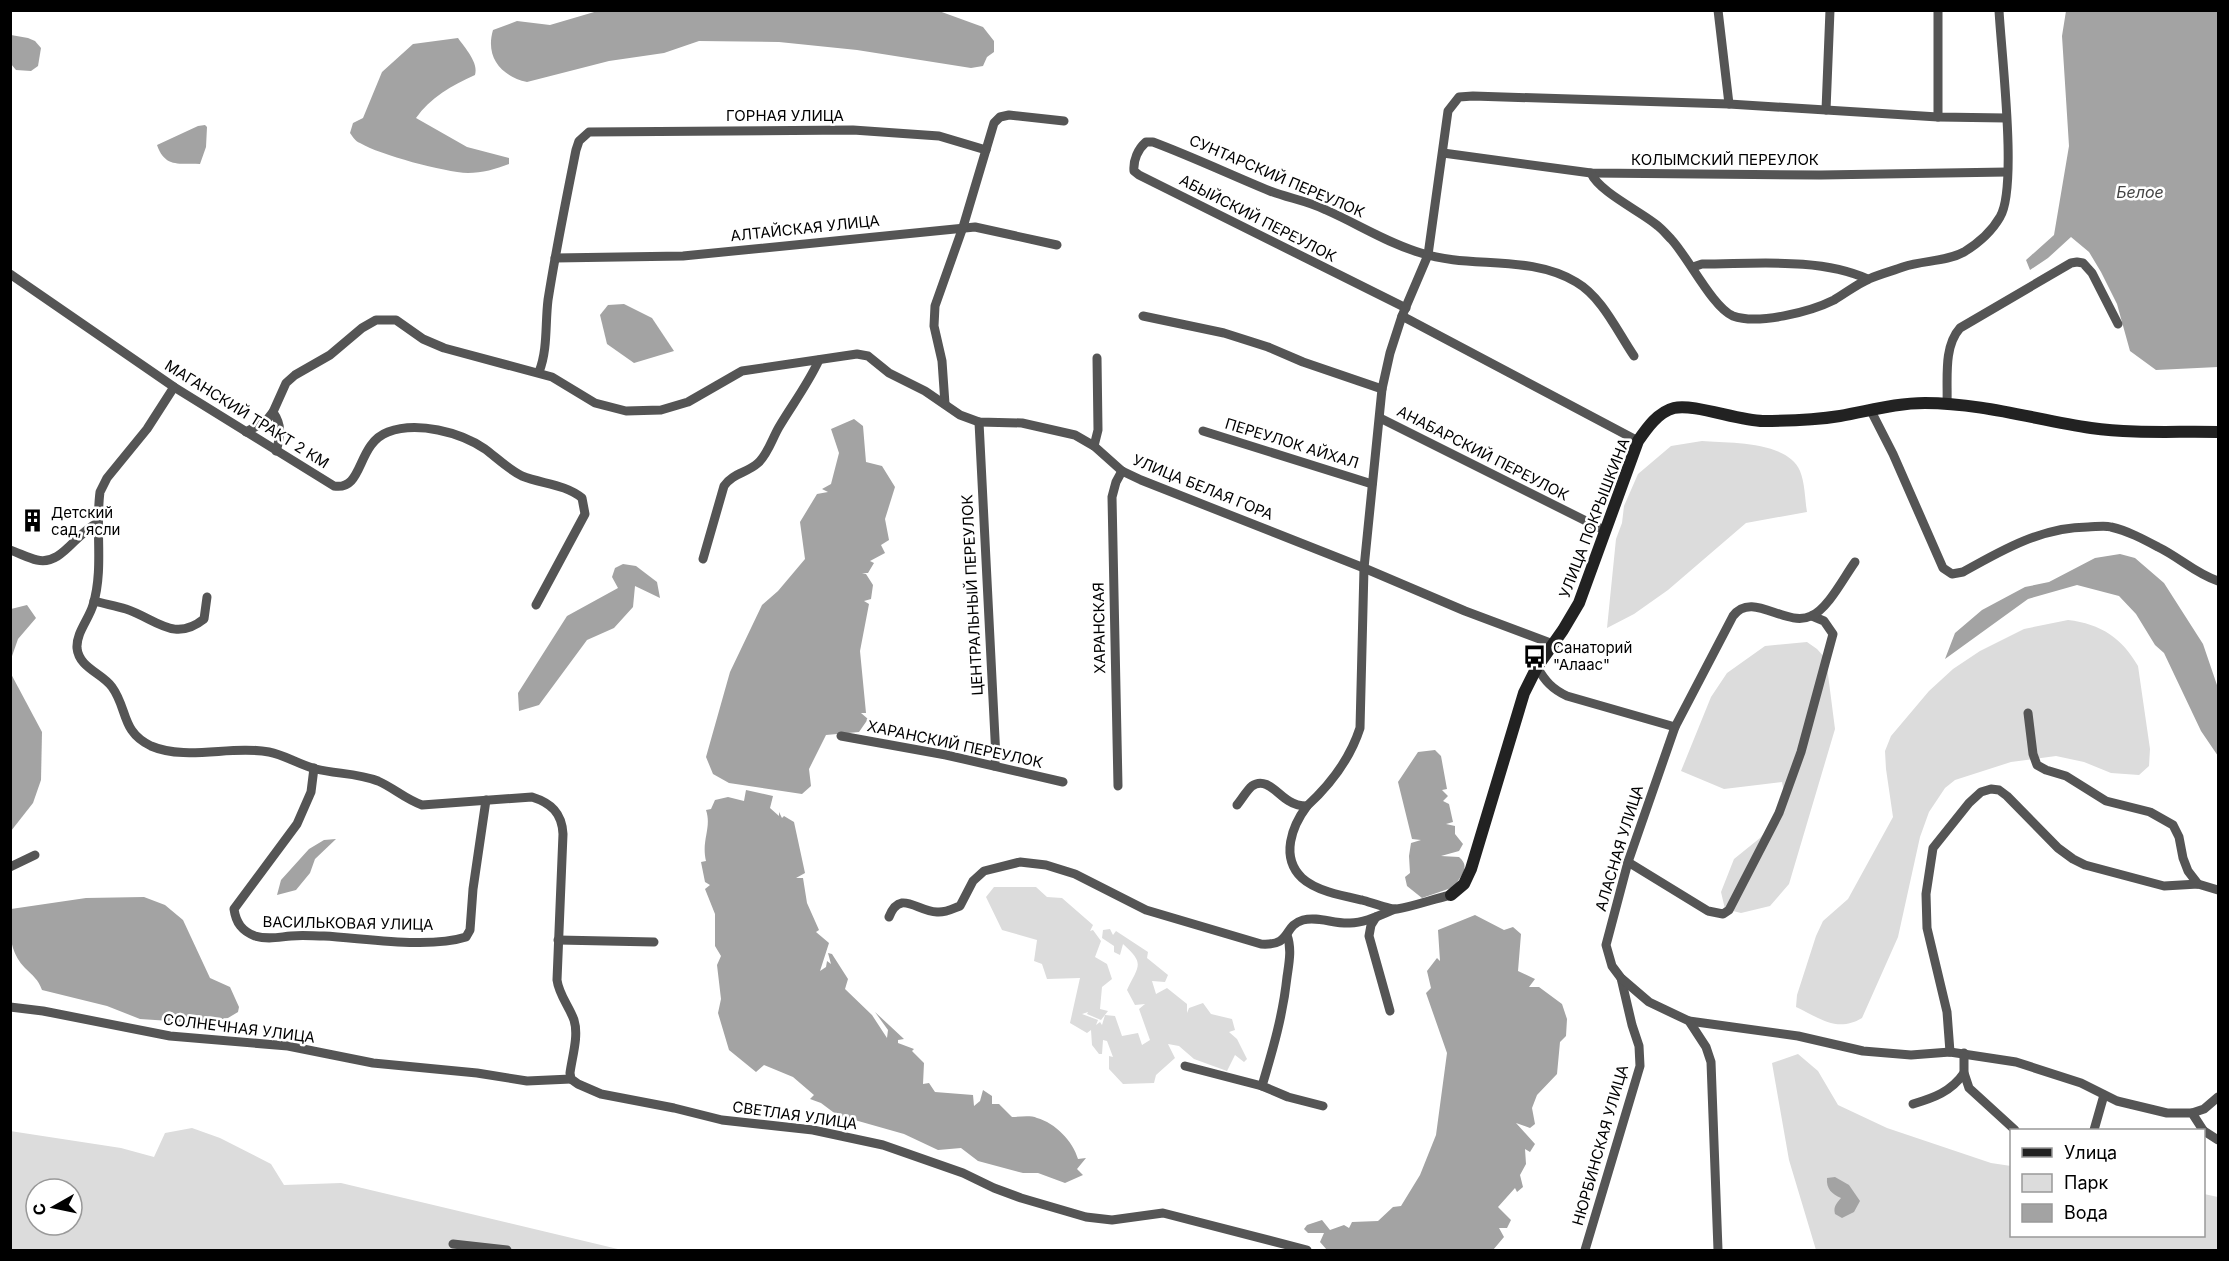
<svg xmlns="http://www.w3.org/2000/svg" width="2229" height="1261" viewBox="0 0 2229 1261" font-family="Inter,sans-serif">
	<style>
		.green { fill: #dcdcdc; fill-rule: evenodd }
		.water { fill: #a3a3a3 }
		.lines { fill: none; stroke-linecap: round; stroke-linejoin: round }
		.street { stroke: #555; stroke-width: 9 }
		.secondary { stroke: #222; stroke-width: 12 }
		.labels { text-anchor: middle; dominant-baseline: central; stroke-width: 5; stroke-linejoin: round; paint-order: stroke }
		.street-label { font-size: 15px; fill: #000; stroke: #fff }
		.poi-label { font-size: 15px; fill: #000; stroke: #fff; text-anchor: start }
		.water-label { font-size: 16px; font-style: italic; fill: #444; stroke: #fff }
	</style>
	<rect width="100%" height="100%" fill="#fff"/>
	<g class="green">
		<path d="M1702 441C1729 443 1788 441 1800 471 1805 483 1805 500 1807 512L1746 523 1668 590 1634 614 1607 628 1616 539 1622 523 1624 506 1638 474 1671 446Z"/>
		<path d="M2068 620C2101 624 2122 638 2138 666L2150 749 2149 766 2139 775 2111 773 2084 762 2056 756 2011 762 1955 780 1945 788 1929 812 1920 837 1898 937 1862 1018C1837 1033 1820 1018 1796 1007L1797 995 1816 936 1823 921 1848 899 1893 817 1886 769 1885 751 1891 736 1929 691 1953 669 1980 651 2024 629Z"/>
		<path d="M1807 642 1817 649 1826 659 1835 729 1789 884 1770 906 1741 913 1725 909 1721 892 1734 859 1760 838 1779 816 1785 799 1782 782 1724 789 1681 771 1711 697 1727 673 1765 646Z"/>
		<path d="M994 887H1036L1047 897 1062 898 1093 925 1090 931 1093 930 1101 941 1095 957 1107 964 1112 979 1102 987 1100 1009 1108 1011 1101 1020 1087 1014 1088 1012 1082 1014 1098 1020 1096 1025 1100 1022 1102 1025 1105 1015 1115 1016 1122 1036 1138 1033 1142 1045 1150 1040 1139 1009 1145 1004 1135 1005 1127 990C1139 965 1145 964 1123 944L1120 955 1114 952V946L1102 938 1103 930 1110 929 1113 935 1116 931 1148 952 1147 958 1168 975 1165 982 1152 981 1156 994 1167 988 1187 1004V1013L1189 1008 1203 1003 1211 1014 1232 1019 1235 1030 1229 1032 1237 1039 1247 1059 1244 1062 1235 1055 1227 1071 1194 1059 1179 1046 1168 1044 1175 1058 1156 1075 1154 1083 1123 1084 1109 1069V1056L1113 1057 1107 1041 1103 1040 1102 1054H1099L1092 1045 1091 1030 1087 1033 1070 1023 1080 978 1047 979 1042 964 1034 961 1037 940 1002 930 986 897Z"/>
		<path d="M1798 1054 1818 1071 1838 1105 1887 1128 1991 1163 2011 1166 2012 1236H2204V1194L2218 1197V1250H1816L1789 1160 1772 1063Z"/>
		<path d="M192 1128 220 1138 271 1164 284 1185 341 1183 622 1250H11L10 1131 121 1148 154 1157 165 1133ZM36 1189H72V1225H36Z"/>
	</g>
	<g class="water">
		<path d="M601 10 939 11 983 27 994 41V52L987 57 983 66 971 68 857 50 779 42 699 41 664 53 609 61 527 82C501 76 485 57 493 30L517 21 550 25Z"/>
		<path d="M2066 11H2218V367L2156 370 2130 351 2117 304 2101 272 2089 252 2071 237 2048 258 2030 270 2026 260 2054 235 2069 146 2062 36Z"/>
		<path d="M11 35 28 38 35 41 41 48 38 66 31 71 16 70 11 64Z"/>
		<path d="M458 38C465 48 479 63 475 75 452 85 430 98 416 118L467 147 509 158V164C496 169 482 173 468 173 444 172 380 155 360 143 355 141 353 137 350 133L353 123 363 118 382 72 413 44Z"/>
		<path d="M205 125 207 127 206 147 200 164C179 163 165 168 157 145L198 126Z"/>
		<path d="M624 304 652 318 674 351 634 363 607 344 600 315 608 305Z"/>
		<path d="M854 419 863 426 866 462 882 466 895 487 885 519 889 540 881 545 885 553 870 561 874 563 868 573H862L866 574 873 585 871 599 864 601 869 604 860 651 866 713H861L868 719 859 732 826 735 809 769 811 786 802 794 729 783 713 774 706 757 730 672 762 605 778 591 805 559 800 522 817 494 828 492 822 489 831 484 839 453 831 429Z"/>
		<path d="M2120 554 2135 558 2164 583 2203 644 2218 688V756L2201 731 2164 653 2155 645 2136 614 2119 596 2077 585 2028 599 1945 659 1955 633 1982 610 2025 587 2049 582 2095 558Z"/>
		<path d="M623 564 636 566 657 582 660 598 635 586 633 607 614 628 587 640 539 705 519 711 518 693 567 616 618 588 612 577 615 568Z"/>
		<path d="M27 605 36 618 18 639 11 659V609Z"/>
		<path d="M10 672 42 732 41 780 33 803 11 831Z"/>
		<path d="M1435 750 1441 756 1447 789 1442 790 1448 796 1443 801 1449 804 1453 822 1446 824 1455 826V834L1463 844 1459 851 1441 856 1459 857C1471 867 1461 875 1454 887L1422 898 1407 886 1405 877 1410 873 1409 856 1411 843 1421 840 1412 839 1398 782 1418 752Z"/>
		<path d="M746 790 773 796 770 808 779 816V812L782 818 784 816 794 822 805 873 796 878H803L807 903 819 930 816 932 829 943 820 971 826 967 827 961 831 964 828 953 832 954 848 979 845 989 872 1015 887 1038 888 1030 875 1012 904 1039 898 1040V1043L914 1049 912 1051 924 1063 923 1084 929 1083 935 1092 973 1095 974 1106 980 1101 983 1090 992 1096V1104H999L1012 1117C1020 1117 1030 1115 1037 1118 1055 1123 1073 1141 1078 1159L1086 1158 1077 1169 1083 1175 1065 1183 1038 1173H1023L978 1161 961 1148 938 1150 904 1134 837 1115 821 1103 810 1099 814 1095 793 1077 764 1065 756 1072 729 1050 718 1013 721 999 717 965 721 956 715 946V914L705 889 710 885 705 882 701 862 706 861C701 840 712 828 706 810L711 809 715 800 728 797 744 801Z"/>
		<path d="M336 839 315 859 310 873 296 890 277 895 281 880 309 849 324 840Z"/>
		<path d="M144 897 165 905 183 920 210 978 230 987 239 1007 238 1012 228 1018 200 1023 140 1019 107 1006 42 990C38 979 33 976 25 968 8 950 10 932 11 909L86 898Z"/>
		<path d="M1475 915 1504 930 1513 927 1521 934 1518 971 1535 979 1529 987H1539L1562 1004 1567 1019 1566 1036 1560 1042 1557 1074 1537 1095 1532 1108 1535 1124 1530 1128 1516 1123 1535 1144 1530 1152 1525 1149 1526 1164 1520 1175 1523 1187 1517 1192 1515 1188 1498 1207 1511 1220 1507 1228H1499L1504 1237 1493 1250H1327L1320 1242 1324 1233H1308L1304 1229 1307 1225 1322 1220 1330 1230 1344 1225 1349 1228 1352 1222 1378 1221 1393 1207 1401 1206 1420 1175 1436 1135 1447 1053 1426 993 1431 988 1427 971 1437 958 1440 961 1438 930Z"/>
		<path d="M1835 1177 1849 1185 1860 1201 1854 1212 1842 1218 1835 1214C1833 1206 1837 1203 1841 1198 1832 1194 1826 1189 1827 1178Z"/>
	</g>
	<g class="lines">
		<g class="street">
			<path d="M1718 10 1729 104"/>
			<path d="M1938 10V117"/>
			<path d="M1826 110 1830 10"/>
			<path d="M1443 153 1591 173 1821 175 2007 172"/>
			<path d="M1591 173C1599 192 1642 212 1658 226 1663 230 1667 235 1671 239 1688 257 1713 308 1733 316 1758 325 1810 312 1834 300 1846 293 1857 284 1869 279 1880 274 1892 271 1903 267 1923 260 1946 262 1964 252 1977 244 1992 231 2000 217 2018 188 2001 51 1999 10"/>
			<path d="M555 258 683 256 975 227 1057 245"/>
			<path d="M1693 267 1702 264C1755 264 1819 257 1868 279"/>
			<path d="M10 274 174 387 334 486C364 491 356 444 388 432 417 421 460 432 485 449 497 458 508 469 522 476 542 484 565 484 582 498L585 514 536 605"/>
			<path d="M1406 308 1139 175 1134 171C1133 160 1138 149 1146 142H1153C1193 157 1231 175 1270 191 1288 198 1308 201 1326 210 1358 224 1387 243 1421 253 1470 269 1529 254 1576 282 1602 297 1617 331 1634 356"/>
			<path d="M1143 316 1224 333 1268 347 1303 362 1382 389"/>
			<path d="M1402 316 1638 441"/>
			<path d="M539 372C548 349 545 324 548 300 556 249 566 200 576 150L579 141 589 132 853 130 939 136 986 150"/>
			<path d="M174 387 147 429 107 478 100 492C95 529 104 569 93 605 89 619 76 633 77 648 79 668 102 673 112 687 128 709 121 732 151 746 186 761 232 745 269 752 285 755 300 765 316 769 336 774 358 773 378 781 394 788 405 799 422 805L532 797C551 803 562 813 563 834L557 980C559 995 569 1006 574 1020 579 1036 572 1057 570 1073L571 1079 578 1084 601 1094 674 1108 722 1120 813 1130 883 1145 963 1173 994 1188 1021 1198 1086 1217 1112 1220 1163 1213 1307 1250"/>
			<path d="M945 404 942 361 934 326 935 306 963 227 994 123 1000 117 1009 115 1064 121"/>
			<path d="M1947 404C1948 380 1943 347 1960 328L2071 263 2077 262 2083 263 2092 273 2118 324"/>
			<path d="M1870 409 1893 454 1943 568 1952 574 1963 572C2002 550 2042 527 2088 527 2095 527 2104 525 2111 527 2128 531 2143 539 2158 547 2179 557 2196 574 2218 581"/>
			<path d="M273 412C282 425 281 436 276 451"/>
			<path d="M1380 418 1606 531"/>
			<path d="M979 422 996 758 994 766"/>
			<path d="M1203 431 1372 484"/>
			<path d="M246 432 266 421 273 412 286 383 295 375 330 355 362 328 376 320H396L423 339 444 348 552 377 595 403 626 411 661 410 688 402 742 371 857 354 868 356 889 373 925 391 960 415 979 422 1022 423 1075 435 1094 446 1122 471 1141 480 1364 568 1465 611 1553 644"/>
			<path d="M1094 446 1098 430 1097 358"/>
			<path d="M10 550C19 553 28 558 37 560 62 566 75 533 98 523"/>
			<path d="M703 559 724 486C733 473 747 473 758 463 768 454 772 439 779 427 792 405 808 384 819 360"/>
			<path d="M94 601C105 604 116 606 126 609 156 619 174 643 204 619L207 597"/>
			<path d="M1537 667C1545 681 1552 689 1567 696L1675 727"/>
			<path d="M2028 713 2033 754 2037 765 2046 770 2066 776 2106 801 2150 812 2173 825 2179 837 2183 858 2188 871 2198 884"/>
			<path d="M841 736 946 755 1063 782"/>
			<path d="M314 768 311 792 297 824 234 909C236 923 242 931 255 936 268 940 279 937 291 936 302 935 313 936 324 936 364 938 428 949 466 937L470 930 473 889 486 800"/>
			<path d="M1118 786 1112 497 1116 482 1122 471"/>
			<path d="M1237 805C1242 799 1247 790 1252 786 1266 776 1278 795 1289 801 1295 805 1300 806 1307 806 1331 784 1350 759 1360 728L1364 568 1382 389 1390 353 1402 316 1428 255 1448 111 1459 97 1473 96 1729 104 1938 117 2006 118"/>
			<path d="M1307 806C1292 826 1280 857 1302 878 1316 891 1343 896 1362 900 1370 902 1390 910 1397 909 1415 906 1433 899 1451 895"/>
			<path d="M1628 862 1708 911 1723 914 1729 910 1779 813 1801 752 1833 634 1824 621 1812 616"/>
			<path d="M10 867 35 855"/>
			<path d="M889 917C900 889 916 911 937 912 945 913 952 909 960 906L973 881 984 871 1020 862 1046 865 1075 874 1146 910 1261 944C1293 946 1282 926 1303 920 1318 916 1334 924 1350 923 1365 923 1380 915 1395 909"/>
			<path d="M1376 917 1371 925 1369 936 1390 1011"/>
			<path d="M1287 935C1292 949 1289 963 1287 977 1283 1015 1273 1049 1262 1086L1288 1097 1323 1106"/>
			<path d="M558 940 654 942"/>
			<path d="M10 1007 43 1011 170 1036 288 1046 373 1063 477 1073 527 1081 571 1079"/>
			<path d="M1689 1021 1798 1036 1863 1051 1911 1055 1950 1052 2016 1062 2081 1083 2117 1101 2167 1113H2192L2203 1130"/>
			<path d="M1950 1052 1947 1012 1927 928 1926 894 1933 848 1969 803 1981 792 1991 789 1999 790 2007 796 2058 848 2073 859 2085 865 2164 886 2198 884 2218 890"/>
			<path d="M1964 1053V1073L1969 1088 2015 1130"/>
			<path d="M1185 1066 1262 1086"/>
			<path d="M1913 1104C1933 1098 1951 1092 1964 1073"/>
			<path d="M2192 1113 2204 1109 2218 1097"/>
			<path d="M2094 1130 2104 1095"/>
			<path d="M2204 1131 2218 1140"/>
			<path d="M453 1244 507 1250"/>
			<path d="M1585 1250 1640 1066 1639 1046 1632 1025 1621 978"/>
			<path d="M1718 1250 1711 1062 1706 1047 1689 1021 1649 1002 1621 978 1612 966 1606 945 1628 862 1675 727 1733 616C1752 590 1786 628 1811 616 1828 609 1844 577 1855 562"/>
		</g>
		<path class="secondary" d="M1451 895 1464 884 1471 869 1524 693 1537 667 1563 630 1579 603 1638 441C1647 428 1658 412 1674 408 1693 403 1739 421 1763 421 1788 421 1815 420 1840 416 1869 411 1896 403 1925 403 1981 403 2037 420 2091 428 2133 434 2177 431 2218 432"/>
	</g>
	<defs>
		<symbol id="building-bare" viewBox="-9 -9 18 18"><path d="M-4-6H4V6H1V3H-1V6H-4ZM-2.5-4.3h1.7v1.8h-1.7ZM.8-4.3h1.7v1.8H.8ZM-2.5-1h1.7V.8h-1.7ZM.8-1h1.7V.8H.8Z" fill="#000" stroke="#fff" stroke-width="2.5" paint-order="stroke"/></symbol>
		<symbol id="bus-bare" viewBox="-9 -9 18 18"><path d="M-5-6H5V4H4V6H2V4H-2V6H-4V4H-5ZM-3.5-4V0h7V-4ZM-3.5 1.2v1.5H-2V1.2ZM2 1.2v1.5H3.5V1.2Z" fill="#000" stroke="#fff" stroke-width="2.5" paint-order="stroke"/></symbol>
	</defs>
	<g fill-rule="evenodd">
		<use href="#building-bare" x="16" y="504" width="33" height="33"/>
		<use href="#bus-bare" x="1518" y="640" width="33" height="33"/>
	</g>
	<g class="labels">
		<g class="street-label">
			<text x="785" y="115">ГОРНАЯ УЛИЦА</text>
			<text x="1725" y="159">КОЛЫМСКИЙ ПЕРЕУЛОК</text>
			<text transform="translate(1277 176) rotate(23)">СУНТАРСКИЙ ПЕРЕУЛОК</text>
			<text transform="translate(1258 218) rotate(27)">АБЫЙСКИЙ ПЕРЕУЛОК</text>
			<text transform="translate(805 228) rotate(-6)">АЛТАЙСКАЯ УЛИЦА</text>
			<text transform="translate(247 414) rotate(32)">МАГАНСКИЙ ТРАКТ 2 КМ</text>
			<text transform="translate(1292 443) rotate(17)">ПЕРЕУЛОК АЙХАЛ</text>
			<text transform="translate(1483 453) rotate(27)">АНАБАРСКИЙ ПЕРЕУЛОК</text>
			<text transform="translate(1203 487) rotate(22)">УЛИЦА БЕЛАЯ ГОРА</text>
			<text transform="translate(1594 518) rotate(-69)">УЛИЦА ПОКРЫШКИНА</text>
			<text transform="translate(972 595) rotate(-93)">ЦЕНТРАЛЬНЫЙ ПЕРЕУЛОК</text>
			<text transform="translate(1099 628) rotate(-91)">ХАРАНСКАЯ</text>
			<text transform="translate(955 744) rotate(12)">ХАРАНСКИЙ ПЕРЕУЛОК</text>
			<text transform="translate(1619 848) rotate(-73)">АЛАСНАЯ УЛИЦА</text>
			<text transform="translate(348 923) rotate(1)">ВАСИЛЬКОВАЯ УЛИЦА</text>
			<text transform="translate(239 1028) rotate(7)">СОЛНЕЧНАЯ УЛИЦА</text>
			<text transform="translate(795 1115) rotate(8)">СВЕТЛАЯ УЛИЦА</text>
			<text transform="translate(1600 1145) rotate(-74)">НЮРБИНСКАЯ УЛИЦА</text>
		</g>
		<g class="poi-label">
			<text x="51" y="512">Детский<tspan x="51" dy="17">сад, ясли</tspan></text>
			<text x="1553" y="647">Санаторий<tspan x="1553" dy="17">"Алаас"</tspan></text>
		</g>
		<g class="water-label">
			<text x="2140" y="192">Белое</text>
		</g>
	</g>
	<rect width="2229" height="1261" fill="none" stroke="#000000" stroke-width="24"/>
	<rect x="2010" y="1129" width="195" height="108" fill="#ffffff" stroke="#999999" stroke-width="1.5"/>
	<rect x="2022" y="1148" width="30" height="9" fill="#222222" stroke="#999999" stroke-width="1.5"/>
	<text x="2064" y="1159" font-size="18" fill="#000000">Улица</text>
	<rect x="2022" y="1174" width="30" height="18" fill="#dcdcdc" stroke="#999999" stroke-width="1.5"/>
	<text x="2064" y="1189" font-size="18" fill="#000000">Парк</text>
	<rect x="2022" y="1204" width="30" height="18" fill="#a3a3a3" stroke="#999999" stroke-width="1.5"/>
	<text x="2064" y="1219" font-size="18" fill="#000000">Вода</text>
	<g transform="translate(54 1207) rotate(261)"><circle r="28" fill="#ffffff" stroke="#999999" stroke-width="1.5"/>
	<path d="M0-4.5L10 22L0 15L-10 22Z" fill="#000000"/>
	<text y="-9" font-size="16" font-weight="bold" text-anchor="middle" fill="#000000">С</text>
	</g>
</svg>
